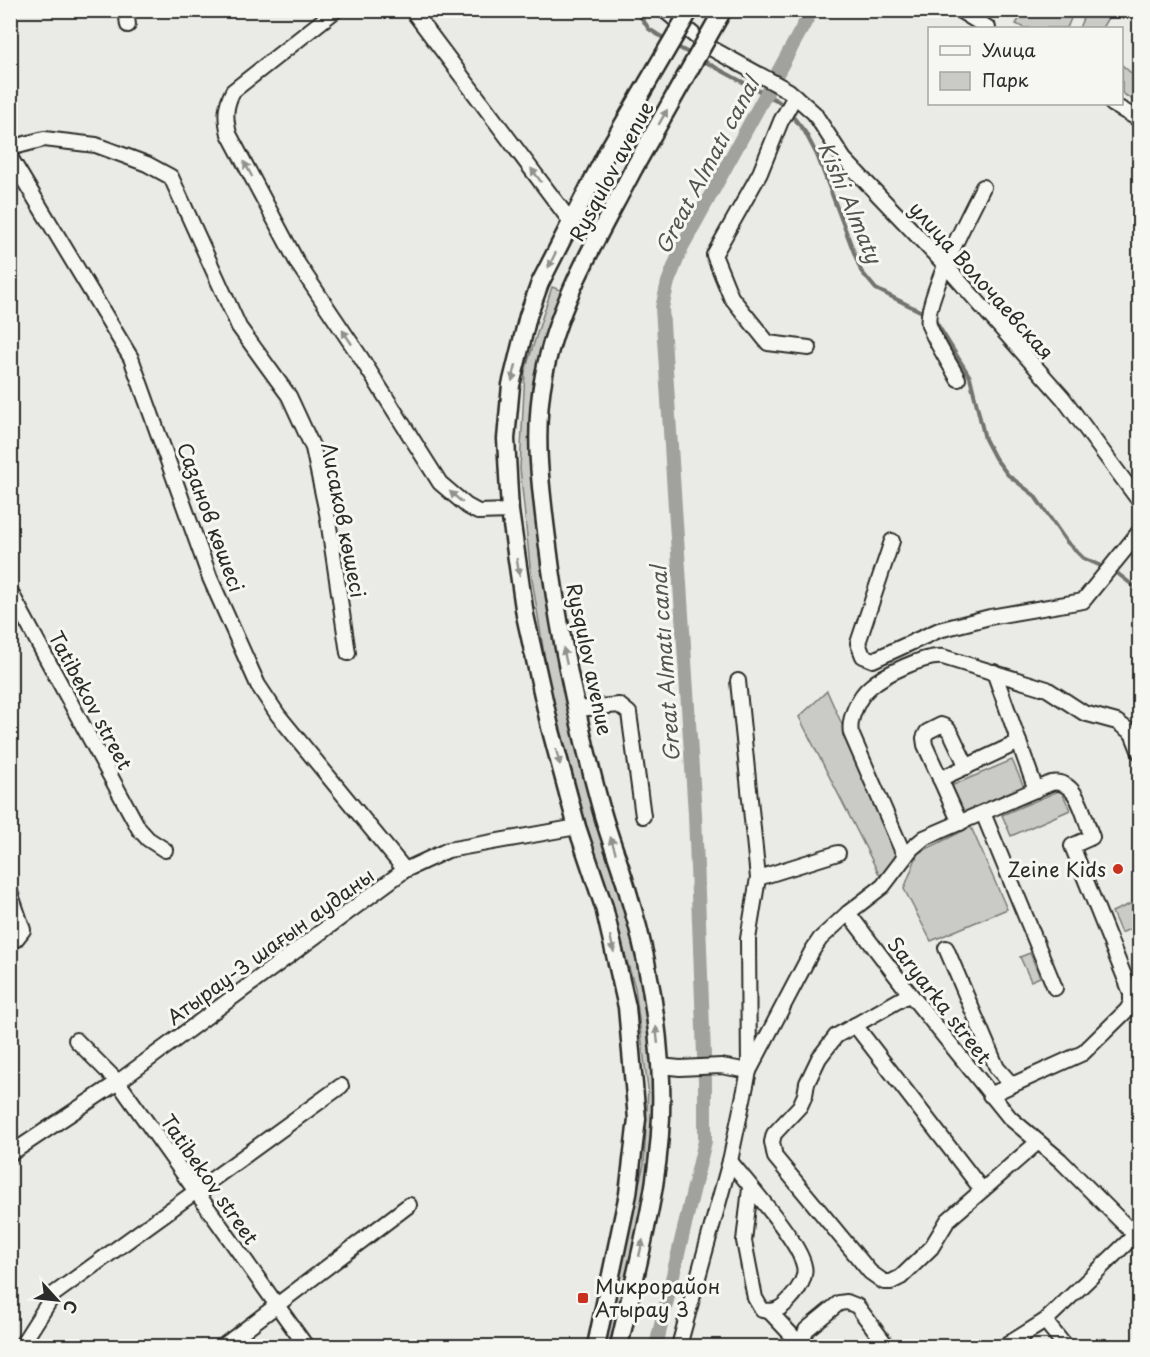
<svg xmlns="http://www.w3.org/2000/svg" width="1150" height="1357" viewBox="0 0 1150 1357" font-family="'Playpen Sans',sans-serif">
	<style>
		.green { fill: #cacac7; stroke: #7a7a79; stroke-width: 1.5 }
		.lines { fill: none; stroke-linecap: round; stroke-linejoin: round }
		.stream { stroke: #727270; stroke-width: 4 }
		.canal { stroke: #a1a19e; stroke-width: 14 }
		.minor-casing { stroke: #2b2b2b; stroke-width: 18 }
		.major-casing { stroke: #2b2b2b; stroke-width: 21 }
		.minor { stroke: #f6f6f2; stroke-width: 14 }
		.major { stroke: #f6f6f2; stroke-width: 16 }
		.major-bridge-casing { stroke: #2b2b2b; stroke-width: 21; stroke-linecap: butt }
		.major-bridge { stroke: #f6f6f2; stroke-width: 16 }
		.oneway { fill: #90908e }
		.poi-dot { fill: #c8321e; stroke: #f6f6f2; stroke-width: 2 }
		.labels { text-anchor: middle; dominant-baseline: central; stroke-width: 6; stroke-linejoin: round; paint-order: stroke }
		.street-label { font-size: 20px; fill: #2b2b2b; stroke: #f6f6f2 }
		.poi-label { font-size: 20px; fill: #2b2b2b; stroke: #f6f6f2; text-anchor: end }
		.water-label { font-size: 21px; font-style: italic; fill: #545453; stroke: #f6f6f2 }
	</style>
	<rect width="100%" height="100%" fill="#eaeae6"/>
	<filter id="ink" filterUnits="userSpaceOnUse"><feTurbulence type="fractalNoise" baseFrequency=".0167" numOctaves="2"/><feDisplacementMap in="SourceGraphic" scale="12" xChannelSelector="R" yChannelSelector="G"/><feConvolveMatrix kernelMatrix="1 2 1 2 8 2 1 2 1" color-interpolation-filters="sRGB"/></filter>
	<g filter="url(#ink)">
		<g class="green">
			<path d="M1024 11V10L1074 11 1067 28H1024L1016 24Z"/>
			<path d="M1086 11V10L1112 11 1102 28H1079Z"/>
			<path d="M1122 65 1139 80V104L1122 93Z"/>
			<path d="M552 287 563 291 532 463 540 564 561 680 645 985 656 1089 653 1167 609 1346H599L644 1164 648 1089 635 988 583 813 549 685 530 566 520 468 525 371Z"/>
			<path d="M827 691 901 856 880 876 799 717Z"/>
			<path d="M1012 760 1024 787 963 813 951 786Z"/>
			<path d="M1061 790 1070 810 1011 836 1002 815Z"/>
			<path d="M971 827 1007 909 931 941 904 889 918 853Z"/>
			<path d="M1139 900V925L1121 933 1112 912Z"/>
			<path d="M1030 953 1040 977 1031 981 1020 957Z"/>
		</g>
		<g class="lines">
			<g class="stream">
				<path d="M636 10 649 29 668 41"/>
				<path d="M674 45 694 56"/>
				<path d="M700 59 778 101 785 108"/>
				<path d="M790 113 805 132 817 155 861 271 876 289 926 314"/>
				<path d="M933 317 970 377 985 439 995 458 1008 475 1034 495 1066 541 1083 558 1117 573 1140 591"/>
			</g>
			<path class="canal" d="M656 1346 705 1141V1082L695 814 662 308 668 282 682 247 812 10"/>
			<defs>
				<g id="minor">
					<path d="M126 10 128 25"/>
					<path d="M336 10 233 91C225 106 225 117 229 134L298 264 361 358 440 483 467 506 478 512 510 511"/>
					<path d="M412 10 571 222"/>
					<path d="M664 10 707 46 789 91 814 113 844 159 946 266 1063 398 1140 502"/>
					<path d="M959 10 988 28"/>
					<path d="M795 96 781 121 760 173 714 255 731 297 768 343 809 348"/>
					<path d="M1112 104 1140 120"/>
					<path d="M10 148 44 139 96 145 147 164 171 177 239 327 289 396 313 448 327 513 348 653"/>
					<path d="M10 157 131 358 210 578 258 685 278 715 405 870"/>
					<path d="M958 379C950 364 934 340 929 325 923 302 971 211 983 187"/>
					<path d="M892 541 858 643 863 656 873 660 939 630 990 617 1083 601 1140 531"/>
					<path d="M10 591 139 829 148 839 165 850"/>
					<path d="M994 672 1036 790"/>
					<path d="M738 681 758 878"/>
					<path d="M578 709 619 705 629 713 643 816"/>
					<path d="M940 779 1019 742"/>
					<path d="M983 813 1055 988"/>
					<path d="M960 823 925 745 924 738 927 732 941 725 946 727 951 733 967 767"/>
					<path d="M905 857 851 733C848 719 859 696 870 687 884 674 925 655 943 657L1047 689 1084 713 1117 722 1132 733 1140 753"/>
					<path d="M10 892 23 930 16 939 10 943"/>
					<path d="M848 913 883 886 911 849 924 838 1051 783C1078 778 1084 818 1092 837L1072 846 1131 993V1003L1127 1010 1083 1053 990 1095"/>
					<path d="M946 948 997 1068 1012 1085"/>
					<path d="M910 994 836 1036 819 1058 807 1083 805 1095 800 1106 774 1134 772 1142 775 1157 870 1272 884 1282H891L901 1277 931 1248 948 1220 1038 1142"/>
					<path d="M855 1025 982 1190"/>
					<path d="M76 1040 118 1082 306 1346"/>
					<path d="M660 1066 680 1068 721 1066 749 1071 730 1161 679 1346"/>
					<path d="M749 1069 748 939 758 878 838 853"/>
					<path d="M749 1071 812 951 820 939 848 913 910 994 1010 1118 1060 1160 1140 1240"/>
					<path d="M10 1154 118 1082 405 870 448 850 577 827"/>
					<path d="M730 1161C748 1184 799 1241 804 1266 807 1277 797 1292 790 1299 782 1308 775 1313 762 1310L755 1298 744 1241 750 1188"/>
					<path d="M770 1312 800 1344"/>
					<path d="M1045 1321 1065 1346"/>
					<path d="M21 1346 54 1294 341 1086"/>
					<path d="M223 1346 409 1205"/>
					<path d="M801 1346 806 1330 839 1303 847 1302 857 1306 887 1346"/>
					<path d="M1005 1346 1045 1321 1135 1235"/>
				</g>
				<g id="major">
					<path d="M596 1346 628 1194 637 1119 627 1007 604 907 577 827 550 727 525 615 510 511 506 439 511 385 528 316 540 283 607 152"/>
					<path d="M619 1346C640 1252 668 1162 660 1064 656 1007 646 950 629 896 621 866 609 838 601 808 577 720 558 630 547 539 540 484 533 430 544 375 558 301 600 234 634 168"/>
				</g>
			</defs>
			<use href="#minor" class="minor-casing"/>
			<use href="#major" class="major-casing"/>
			<use href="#minor" class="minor"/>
			<use href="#major" class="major"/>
			<defs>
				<g id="major-bridge">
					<path d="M607 152 690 10"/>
					<path d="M634 168 723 10"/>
				</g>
			</defs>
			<use href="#major-bridge" class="major-bridge-casing"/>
			<use href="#major-bridge" class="major-bridge"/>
		</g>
		<defs><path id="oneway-solid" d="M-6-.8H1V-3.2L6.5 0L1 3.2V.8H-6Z" transform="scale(1.5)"/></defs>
		<g class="oneway">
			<use href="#oneway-solid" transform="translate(663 117) rotate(-60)"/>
			<use href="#oneway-solid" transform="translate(248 169) rotate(-118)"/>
			<use href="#oneway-solid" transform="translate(536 175) rotate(-127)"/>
			<use href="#oneway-solid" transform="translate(552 260) rotate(116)"/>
			<use href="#oneway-solid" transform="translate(347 337) rotate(-124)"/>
			<use href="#oneway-solid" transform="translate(514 373) rotate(104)"/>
			<use href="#oneway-solid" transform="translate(456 497) rotate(-139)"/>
			<use href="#oneway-solid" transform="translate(518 567) rotate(81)"/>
			<use href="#oneway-solid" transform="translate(565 656) rotate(-102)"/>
			<use href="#oneway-solid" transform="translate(558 757) rotate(75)"/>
			<use href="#oneway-solid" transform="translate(613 845) rotate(-108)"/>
			<use href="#oneway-solid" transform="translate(612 944) rotate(77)"/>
			<use href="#oneway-solid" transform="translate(657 1035) rotate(-96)"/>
			<use href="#oneway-solid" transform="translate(641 1248) rotate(-77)"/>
		</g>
	</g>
	<g class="poi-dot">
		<circle cx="1118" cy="869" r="6"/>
		<rect x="577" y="1292" width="12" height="12" rx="3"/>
	</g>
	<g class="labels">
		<g class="street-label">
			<text transform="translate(611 171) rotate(-62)">Rysqulov avenue</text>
			<text transform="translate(982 280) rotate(48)">улица Волочаевская</text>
			<text transform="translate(211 517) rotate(70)">Сазанов көшесі</text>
			<text transform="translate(344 520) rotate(79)">Лисаков көшесі</text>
			<text transform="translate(590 659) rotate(78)">Rysqulov avenue</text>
			<text transform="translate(91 700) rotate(62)">Tatibekov street</text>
			<text transform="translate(270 946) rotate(-36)">Атырау-3 шағын ауданы</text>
			<text transform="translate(940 1000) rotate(52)">Saryarka street</text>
			<text transform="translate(210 1179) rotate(55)">Tatibekov street</text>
		</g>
		<g class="poi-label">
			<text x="1106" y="869">Zeine Kids</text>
			<text x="595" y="1286" text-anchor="start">Микрорайон<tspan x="595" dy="23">Атырау 3</tspan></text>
		</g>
		<g class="water-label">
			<text transform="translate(706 165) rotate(-62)">Great Almatı canal</text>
			<text transform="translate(851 202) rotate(67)">Kіshі Almaty</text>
			<text transform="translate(664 664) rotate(-94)">Great Almatı canal</text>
		</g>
	</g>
	<rect width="1150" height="1357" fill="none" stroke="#f6f6f2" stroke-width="36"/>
	<rect x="18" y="18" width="1114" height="1321" fill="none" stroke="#2b2b2b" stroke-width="2" filter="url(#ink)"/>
	<rect x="928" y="27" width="195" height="78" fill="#f6f6f2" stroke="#a5a5a2" stroke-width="1.5"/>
	<rect x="940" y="46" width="30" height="9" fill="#f6f6f2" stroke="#a5a5a2" stroke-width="1.5"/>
	<text x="982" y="57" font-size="18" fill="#2b2b2b">Улица</text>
	<rect x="940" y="72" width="30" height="18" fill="#cacac7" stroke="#a5a5a2" stroke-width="1.5"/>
	<text x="982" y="87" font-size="18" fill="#2b2b2b">Парк</text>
	<g transform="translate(57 1300) rotate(117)" stroke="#f6f6f2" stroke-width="4.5" paint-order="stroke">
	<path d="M0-4.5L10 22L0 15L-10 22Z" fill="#2b2b2b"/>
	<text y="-9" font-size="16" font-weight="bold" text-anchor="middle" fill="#2b2b2b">С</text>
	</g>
</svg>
